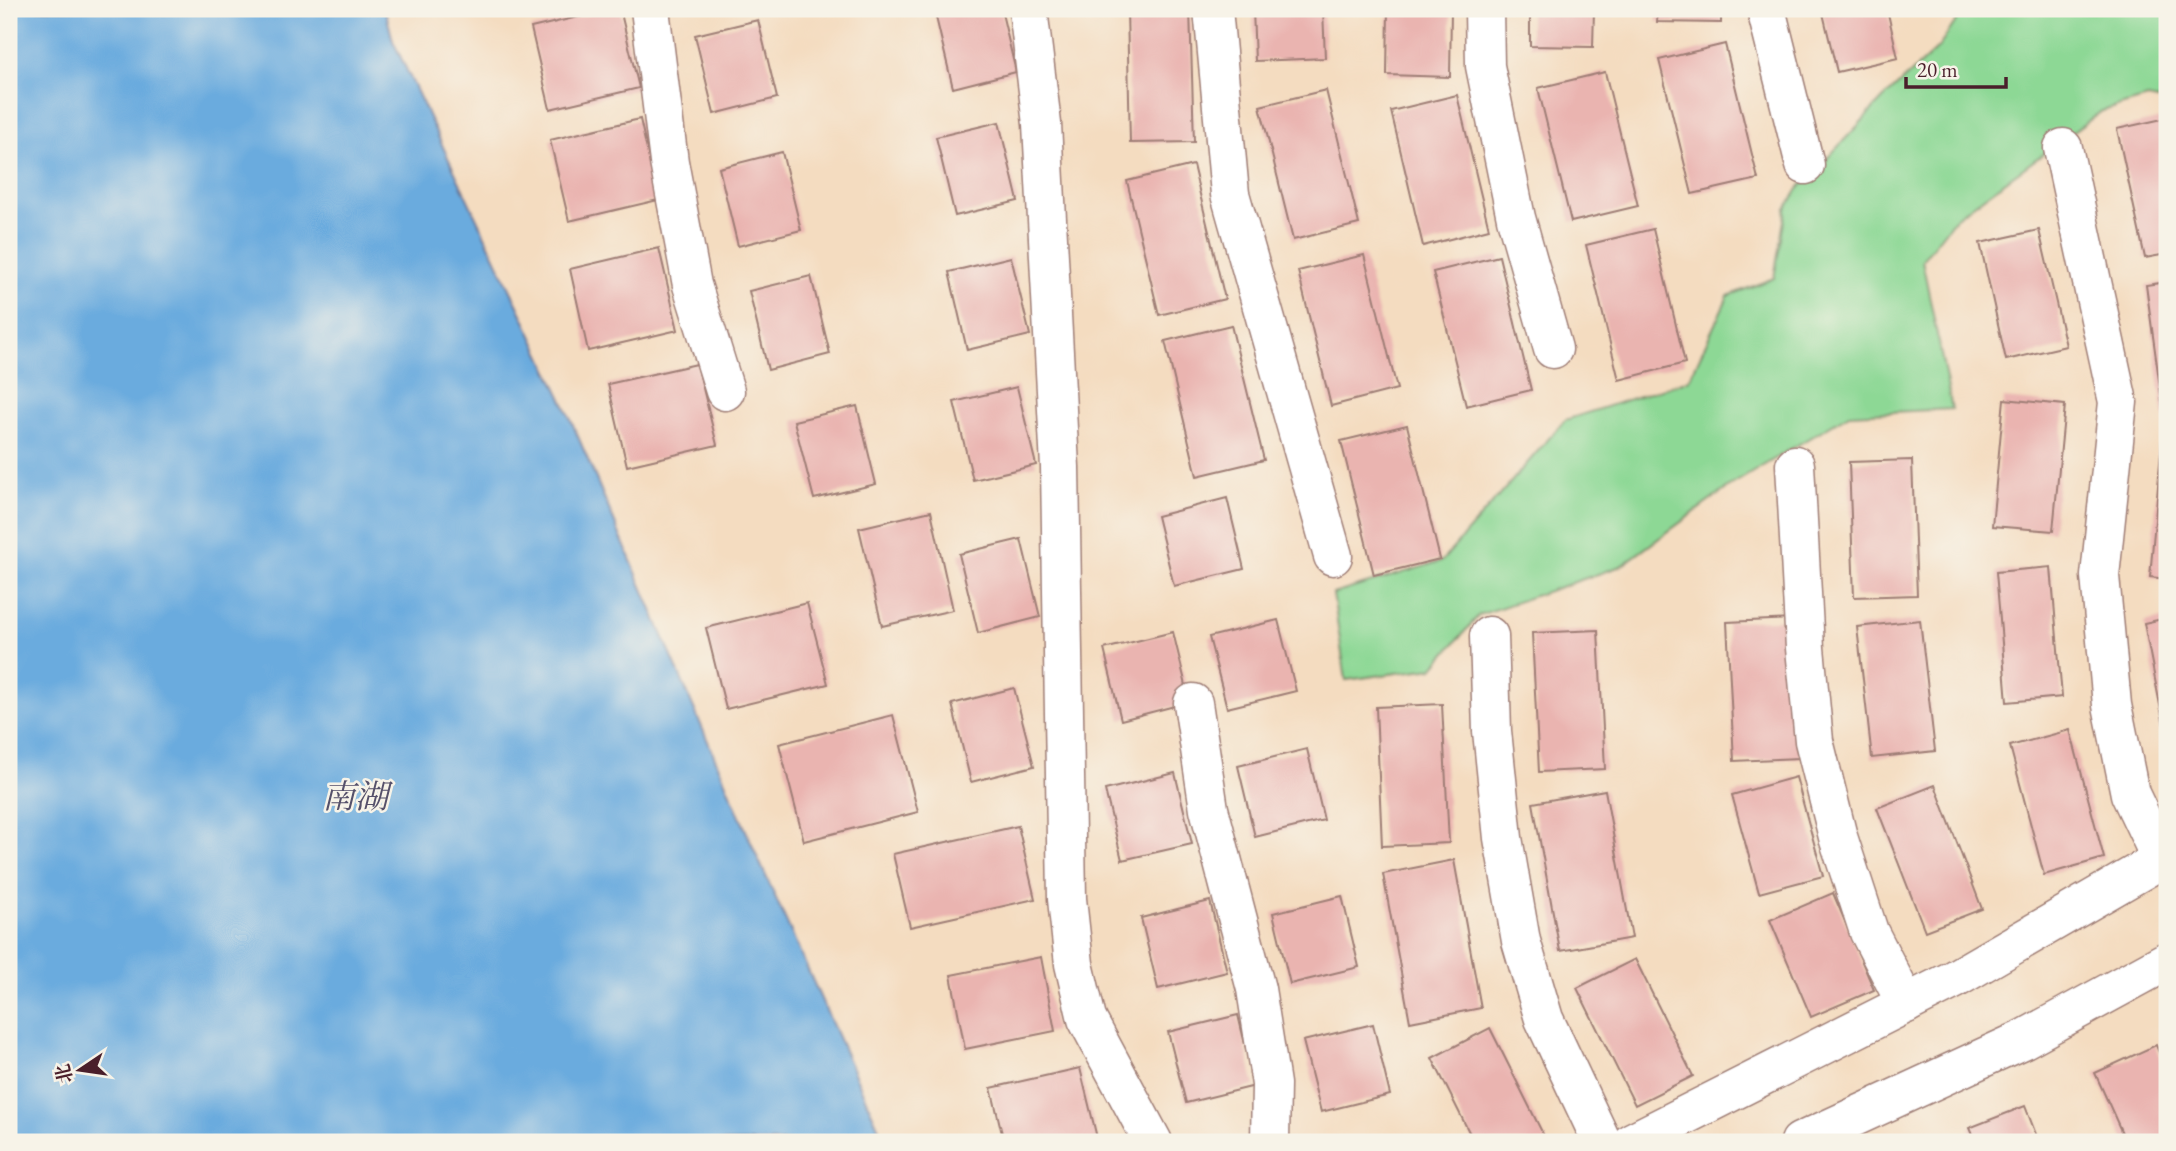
<svg xmlns="http://www.w3.org/2000/svg" width="2176" height="1151" viewBox="0 0 2176 1151" font-family="'EB Garamond','Noto Serif SC',serif">
	<style>
		.green { fill: #8dd895; stroke: #6c7c60; stroke-width: 2 }
		.water { fill: #6aabde; stroke: #5a6584; stroke-width: 2 }
		.building { fill: #eab4b0 }
		.lines { fill: none; stroke-linecap: round; stroke-linejoin: round }
		.street-casing { stroke: #9f7e76; stroke-width: 41 }
		.street { stroke: #fff; stroke-width: 38 }
		.labels { text-anchor: middle; dominant-baseline: central; stroke-width: 5; stroke-linejoin: round; paint-order: stroke }
		.water-label { font-size: 33px; font-style: italic; fill: #55506a; stroke: #f7f3e8 }
	</style>
	<rect width="100%" height="100%" fill="#f7f3e8"/>
	<filter id="ink" filterUnits="userSpaceOnUse"><feTurbulence type="fractalNoise" baseFrequency=".0143" numOctaves="2"/><feDisplacementMap in="SourceGraphic" scale="14" xChannelSelector="R" yChannelSelector="G"/><feConvolveMatrix kernelMatrix="1 2 1 2 8 2 1 2 1" color-interpolation-filters="sRGB"/></filter>
	<filter id="wash" filterUnits="userSpaceOnUse"><feTurbulence type="fractalNoise" baseFrequency=".00686" numOctaves="4" result="noise"/><feDisplacementMap in="SourceGraphic" scale="28" xChannelSelector="R" yChannelSelector="G"/><feGaussianBlur stdDeviation="1.57" result="paint"/><feColorMatrix in="noise" values="0 0 0 0 0 0 0 0 0 0 0 0 0 0 0 0 0 1.4 0 .05"/><feComposite in="paint" operator="in"/></filter>
	<g filter="url(#wash)">
		<rect width="100%" height="100%" fill="#f4dcc0"/>
		<path class="green" d="M1964 9H2167V102L2148 98 2102 111 1955 218 1922 260 1952 409 1849 414 1733 484 1621 566 1479 615 1433 668 1346 680 1333 594 1442 561 1565 420 1689 380 1728 296 1774 278 1786 209 1798 189 1883 99 1938 48Z"/>
		<path class="water" d="M9 9H385L393 41 562 399 756 854 885 1142H9Z"/>
		<g id="blocks">
			<g class="building">
				<path d="M612 9H620L639 88 550 109 531 28Z"/>
				<path d="M934 9H1001L1016 72 953 88Z"/>
				<path d="M1127 9H1190L1194 142 1130 143Z"/>
				<path d="M1253 9H1323L1325 58 1255 61Z"/>
				<path d="M1388 9H1451L1450 77 1387 75Z"/>
				<path d="M1530 9H1594L1593 47 1530 46Z"/>
				<path d="M1658 9H1721V23L1657 22Z"/>
				<path d="M1822 9H1887L1898 58 1837 72Z"/>
				<path d="M758 20 777 98 714 114 695 35Z"/>
				<path d="M1725 44 1758 179 1692 194 1659 60Z"/>
				<path d="M1605 72 1638 206 1571 222 1538 88Z"/>
				<path d="M1326 90 1359 224 1293 240 1260 106Z"/>
				<path d="M1457 95 1489 229 1423 246 1391 111Z"/>
				<path d="M2167 118V254L2145 258 2117 129Z"/>
				<path d="M640 119 658 200 569 221 550 140Z"/>
				<path d="M999 122 1018 201 955 216 936 137Z"/>
				<path d="M782 152 801 230 738 246 719 168Z"/>
				<path d="M1193 165 1225 299 1159 315 1127 181Z"/>
				<path d="M1653 229 1685 363 1619 380 1586 245Z"/>
				<path d="M2039 230 2066 346 2006 360 1980 243Z"/>
				<path d="M659 248 678 330 588 351 570 269Z"/>
				<path d="M1364 255 1397 389 1331 406 1298 271Z"/>
				<path d="M1499 256 1531 390 1466 406 1433 272Z"/>
				<path d="M1011 257 1030 335 967 350 949 272Z"/>
				<path d="M811 276 830 354 768 370 749 291Z"/>
				<path d="M2167 282V416L2164 417 2146 285Z"/>
				<path d="M1231 325 1264 460 1197 476 1165 341Z"/>
				<path d="M697 364 717 445 627 466 608 384Z"/>
				<path d="M1017 387 1036 465 973 480 954 402Z"/>
				<path d="M2004 399 2065 405 2053 531 1992 526Z"/>
				<path d="M857 406 876 484 814 499 794 421Z"/>
				<path d="M1407 425 1440 559 1374 575 1341 441Z"/>
				<path d="M2162 440H2167V579L2150 577Z"/>
				<path d="M1912 460 1917 595 1854 597 1849 462Z"/>
				<path d="M1227 498 1244 569 1174 586 1157 516Z"/>
				<path d="M931 511 953 610 882 626 859 528Z"/>
				<path d="M1021 539 1040 617 978 633 959 554Z"/>
				<path d="M2051 567 2062 697 2007 702 1996 572Z"/>
				<path d="M807 603 828 684 726 709 706 628Z"/>
				<path d="M2167 618V735L2166 736 2144 623Z"/>
				<path d="M1794 619 1800 758 1734 761 1727 622Z"/>
				<path d="M1278 620 1296 691 1227 708 1209 637Z"/>
				<path d="M1920 620 1935 751 1872 758 1857 627Z"/>
				<path d="M1598 630 1605 769 1539 772 1532 633Z"/>
				<path d="M1173 632 1190 702 1121 720 1104 649Z"/>
				<path d="M1014 688 1034 766 971 782 952 704Z"/>
				<path d="M1442 704 1449 843 1382 846 1376 707Z"/>
				<path d="M893 715 918 812 804 841 779 744Z"/>
				<path d="M2070 730 2104 858 2044 875 2010 746Z"/>
				<path d="M1307 749 1324 820 1255 837 1238 766Z"/>
				<path d="M1175 773 1192 844 1122 860 1105 790Z"/>
				<path d="M1796 777 1823 876 1759 893 1732 795Z"/>
				<path d="M1935 785 1982 909 1925 931 1877 808Z"/>
				<path d="M1605 790 1632 938 1560 951 1533 803Z"/>
				<path d="M1018 826 1035 899 910 927 893 854Z"/>
				<path d="M1454 860 1481 1008 1410 1022 1383 874Z"/>
				<path d="M1833 893 1874 990 1811 1017 1770 920Z"/>
				<path d="M1342 896 1359 967 1290 984 1273 913Z"/>
				<path d="M1210 901 1227 972 1158 989 1141 918Z"/>
				<path d="M1041 957 1055 1031 965 1049 951 975Z"/>
				<path d="M1635 959 1693 1076 1635 1105 1577 988Z"/>
				<path d="M1238 1015 1255 1086 1186 1103 1168 1032Z"/>
				<path d="M1373 1024 1390 1095 1321 1112 1303 1041Z"/>
				<path d="M1490 1028 1547 1142H1474L1432 1058Z"/>
				<path d="M2156 1045 2167 1072V1142H2126L2095 1073Z"/>
				<path d="M1080 1068 1098 1142H1004L991 1088Z"/>
				<path d="M2025 1106 2039 1142H1975L1969 1128Z"/>
			</g>
		</g>
	</g>
	<g filter="url(#ink)">
		<use href="#blocks" fill-opacity="0" stroke="#9f7e76" stroke-width="2"/>
		<g class="lines">
			<defs>
				<g id="street">
					<path d="M650 9 669 162 692 285 725 391"/>
					<path d="M1028 9 1042 124 1060 467 1067 899 1074 964 1087 1019 1153 1142"/>
					<path d="M1213 9 1230 194 1333 556"/>
					<path d="M1484 9 1485 66 1516 218 1553 349"/>
					<path d="M1766 9 1805 165"/>
					<path d="M2063 148 2118 402 2100 576 2112 705 2130 794 2161 859"/>
					<path d="M1795 465 1805 648 1814 741 1838 837 1869 932 1906 1004"/>
					<path d="M1489 636 1492 731 1503 838 1521 941 1544 1019 1602 1142"/>
					<path d="M1193 703 1209 809 1256 989 1271 1084 1270 1142"/>
					<path d="M1632 1142 1953 980 2167 856"/>
					<path d="M1800 1142 2024 1039 2167 961"/>
				</g>
			</defs>
			<use href="#street" class="street-casing"/>
			<use href="#street" class="street"/>
		</g>
	</g>
	<g class="labels">
		<g class="water-label">
			<text x="355" y="796">南湖</text>
		</g>
	</g>
	<rect width="2176" height="1151" fill="none" stroke="#f7f3e8" stroke-width="35"/>
	<g transform="translate(80 1070) rotate(257)" stroke="#f7f3e8" stroke-width="5" paint-order="stroke">
	<path d="M0-5L12 26L0 18L-12 26Z" fill="#4a1f2b"/>
	<text y="-10" font-size="19" font-weight="bold" text-anchor="middle" fill="#4a1f2b">北</text>
	</g>
	<path d="M1906 77v10h100v-10" fill="none" stroke="#4a1f2b" stroke-width="3.5"/>
	<text x="1917" y="77" font-size="21" fill="#4a1f2b" stroke="#f7f3e8" stroke-width="5" paint-order="stroke">20 m</text>
</svg>
